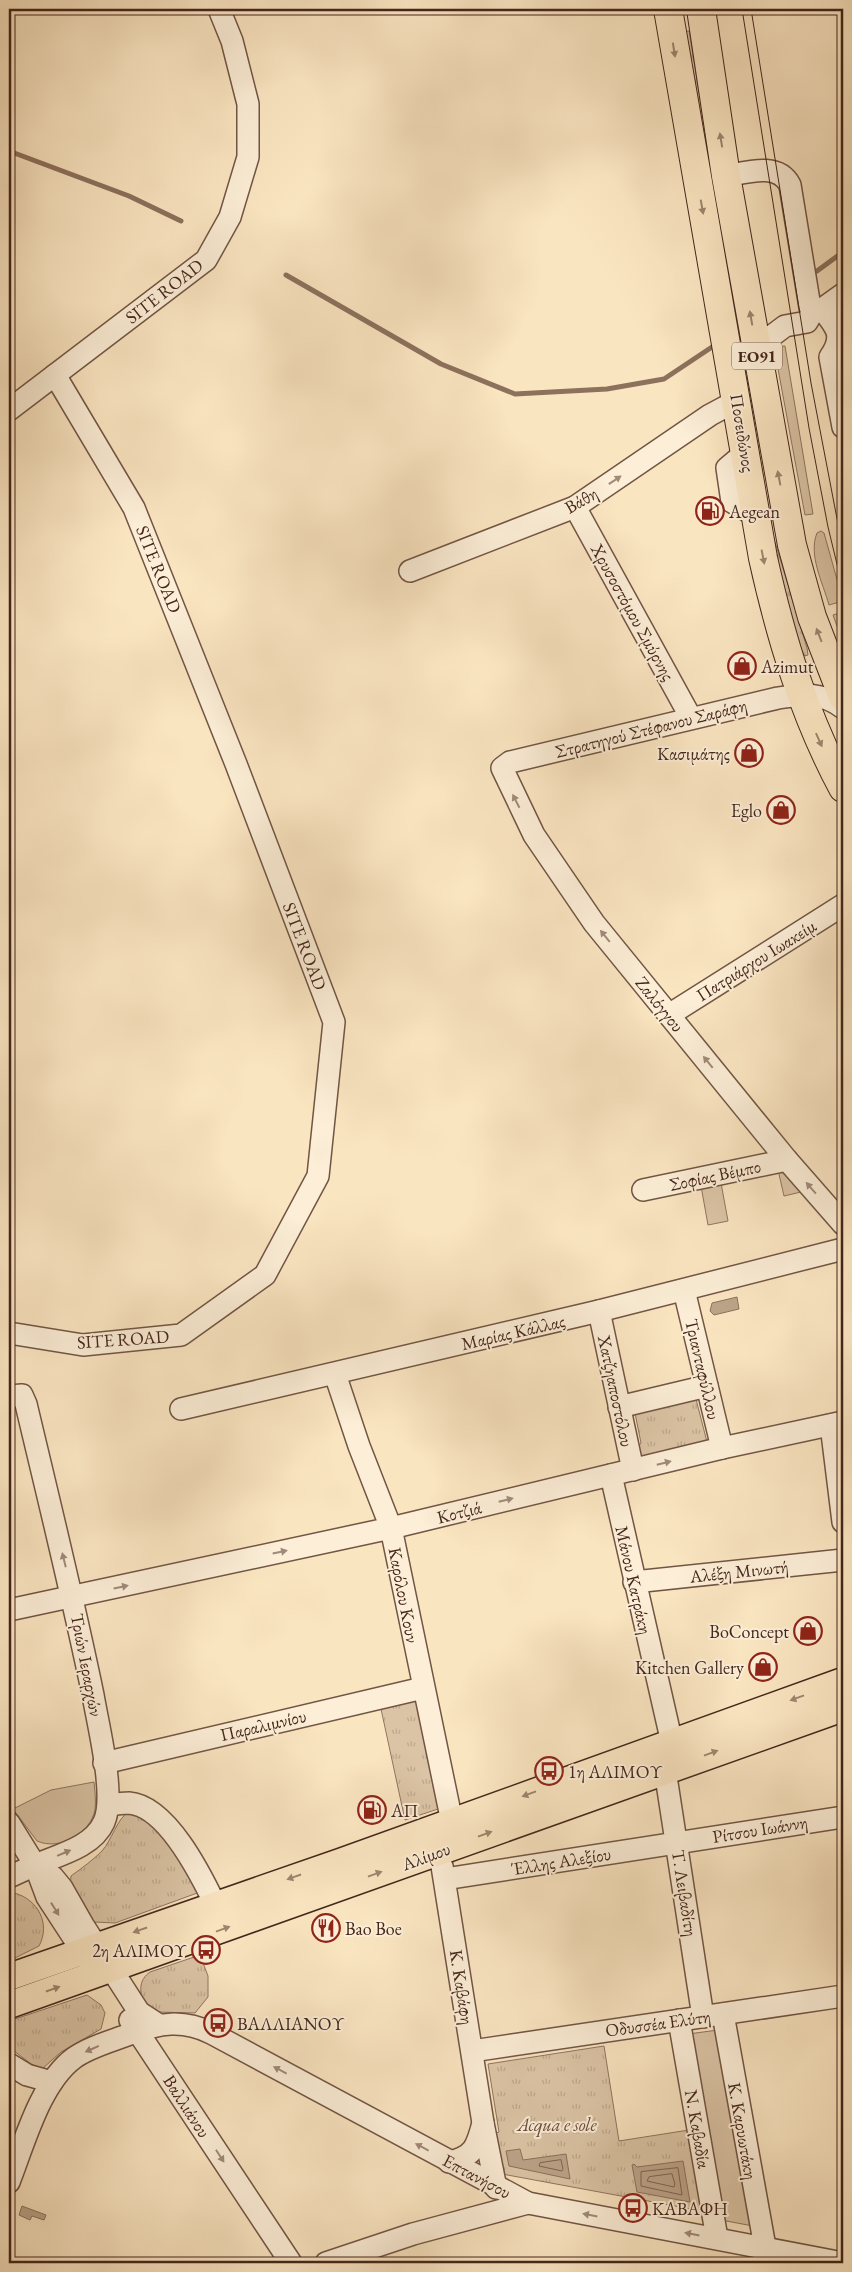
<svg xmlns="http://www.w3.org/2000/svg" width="852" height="2272" viewBox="0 0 852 2272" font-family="'EB Garamond',serif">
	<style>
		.green { fill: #dbc4a5; stroke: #907460 }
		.forest { fill: url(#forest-firs); stroke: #907460 }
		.park { fill: url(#park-tufts); stroke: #907460 }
		.water { fill: #bca489; stroke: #8c715d }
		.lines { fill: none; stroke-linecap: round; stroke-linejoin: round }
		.shore { stroke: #806452; stroke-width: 1 }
		.stream { stroke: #8c715d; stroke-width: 5 }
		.minor-casing { stroke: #725544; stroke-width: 24 }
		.major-casing { stroke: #44251b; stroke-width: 29 }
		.highway-casing { stroke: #44251b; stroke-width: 30 }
		.minor { stroke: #fceed7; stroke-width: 21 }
		.major { stroke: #fae5c1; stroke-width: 26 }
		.highway { stroke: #fae5c1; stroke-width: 28 }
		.tram { stroke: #44251b; stroke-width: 1 }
		.oneway { fill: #9f856e }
		.oneway2 { fill: #a08a79 }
		.labels { text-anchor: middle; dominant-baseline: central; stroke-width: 4; stroke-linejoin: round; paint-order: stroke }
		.shield { fill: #fceed7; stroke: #7b6153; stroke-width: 1 }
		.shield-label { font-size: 16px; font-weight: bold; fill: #44251b }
		.street-label { font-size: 18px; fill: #44251b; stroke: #fceed7 }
		.poi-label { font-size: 18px; fill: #44251b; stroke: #fceed7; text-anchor: start }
		.park-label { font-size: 18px; font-style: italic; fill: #6a4d3e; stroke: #fceed7 }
	</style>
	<defs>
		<pattern id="forest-firs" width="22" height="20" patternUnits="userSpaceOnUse" patternTransform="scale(1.25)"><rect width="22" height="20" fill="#dbc4a5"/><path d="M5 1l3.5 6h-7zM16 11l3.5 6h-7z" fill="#bda88d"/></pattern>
		<pattern id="park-tufts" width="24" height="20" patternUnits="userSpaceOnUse" patternTransform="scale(1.25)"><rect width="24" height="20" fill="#dbc4a5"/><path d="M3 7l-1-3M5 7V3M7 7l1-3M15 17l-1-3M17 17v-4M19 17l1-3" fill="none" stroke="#bda88d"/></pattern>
	</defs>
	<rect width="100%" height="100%" fill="#fae5c1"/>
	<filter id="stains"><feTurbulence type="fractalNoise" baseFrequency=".004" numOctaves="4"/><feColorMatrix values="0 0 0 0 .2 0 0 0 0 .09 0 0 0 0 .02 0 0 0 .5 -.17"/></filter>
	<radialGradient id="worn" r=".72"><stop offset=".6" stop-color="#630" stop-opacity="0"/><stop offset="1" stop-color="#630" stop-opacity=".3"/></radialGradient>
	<g class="green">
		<path d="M785 346 813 514 805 515 774 347Z"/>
		<path d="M821 531 824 533 843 601 829 605C823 583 808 555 817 533Z"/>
		<path d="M843 612V643L833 615Z"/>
		<path d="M781 1169 801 1192 784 1196 778 1170Z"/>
		<path d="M721 1183 728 1221 708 1225 701 1186Z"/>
		<path d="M94 1782C95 1791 96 1801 95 1810 90 1834 59 1851 37 1841L13 1809 51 1790Z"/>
		<path d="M718 2030 753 2226 721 2220 688 2034Z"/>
	</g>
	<g class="forest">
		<path d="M689 31 736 316 733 317 682 32Z"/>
		<path d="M772 532 807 648 808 655 805 656 801 651 780 578Z"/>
	</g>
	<g class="park">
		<path d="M696 1399 707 1442 641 1457C637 1451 637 1448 641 1443L635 1413Z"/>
		<path d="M416 1700 438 1809 405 1820 381 1709Z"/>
		<path d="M129 1812C159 1819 184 1868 200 1892L115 1923 94 1922 70 1888 71 1876C82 1868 93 1860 102 1851 112 1840 117 1818 129 1812Z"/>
		<path d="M14 1893C38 1899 51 1924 39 1946L9 1961V1895Z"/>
		<path d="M200 1955 208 1976V1997L195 2013 156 2012 142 2001C140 1989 139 1980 150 1972Z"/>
		<path d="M87 1995 101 2005 105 2013 101 2029 61 2052 42 2069 31 2064 9 2047V2021Z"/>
		<path d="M604 2046 619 2141 689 2130 702 2211 502 2174 496 2133 499 2132 488 2064Z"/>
	</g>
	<g class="water">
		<path d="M737 1297 739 1309 714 1315 710 1311 712 1303Z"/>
		<path d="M520 2149 523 2160 566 2154 570 2179 509 2166 506 2151Z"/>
		<path d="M683 2161 690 2202 637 2192 632 2165 634 2164 637 2167Z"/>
		<path d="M22 2206 46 2215 44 2220 32 2216 30 2220 19 2215Z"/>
	</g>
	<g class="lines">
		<g class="shore">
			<path d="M561 2160 563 2169 562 2171 539 2166 540 2163Z"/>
			<path d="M678 2168 682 2195 641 2186V2172Z"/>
			<path d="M672 2174 675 2184 674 2187 647 2181 649 2177Z"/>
		</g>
		<g class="stream">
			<path d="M9 151 129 196 181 221"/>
			<path d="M817 271 843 252"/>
			<path d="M286 275 441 364 515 394 607 389 664 379 712 347"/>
		</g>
		<defs>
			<g id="minor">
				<path d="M726 176C748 172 778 162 790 185L810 307 814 310 822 309 843 294"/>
				<path d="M822 309C836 327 845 335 830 357L843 427"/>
				<path d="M769 338 785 326 807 322 814 310"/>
				<path d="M9 410 206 260 230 217 248 157V104L232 41 219 9"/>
				<path d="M746 452 727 468 732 502 756 516"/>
				<path d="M575 507 691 718"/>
				<path d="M410 571 575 507 710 415 738 400"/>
				<path d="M843 708C823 692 802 694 778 698L510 762 502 768 534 835 594 923 787 1160 843 1224"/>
				<path d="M669 1015 843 905"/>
				<path d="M643 1190 787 1160"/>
				<path d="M684 1290 722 1448"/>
				<path d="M599 1311 633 1470"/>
				<path d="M9 1333 83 1345 181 1335 265 1275 318 1176 334 1022 236 764 134 508 55 375"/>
				<path d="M335 1374 359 1446 391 1528 452 1822"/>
				<path d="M9 1396 22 1395 26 1404C49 1501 73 1598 93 1695 98 1725 116 1796 104 1822 93 1847 59 1855 35 1865L53 1877 62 1888 83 1925 139 2012 159 2025"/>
				<path d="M619 1407 707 1386"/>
				<path d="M181 1409 599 1311 843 1249"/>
				<path d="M831 1425 843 1522"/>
				<path d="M611 1475 672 1743"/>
				<path d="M634 1582 843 1560"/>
				<path d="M9 1610 391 1528 722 1448 843 1422"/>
				<path d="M104 1763 423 1688"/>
				<path d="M665 1770 703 2017"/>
				<path d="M110 1805C116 1804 123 1803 129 1803 167 1806 201 1875 215 1904"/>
				<path d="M9 1823 35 1865 47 1897 88 1960"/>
				<path d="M442 1866 483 2123 496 2188"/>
				<path d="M9 1877 35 1865"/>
				<path d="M445 1879 843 1817"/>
				<path d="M723 2014 765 2247"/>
				<path d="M130 2020 291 2263"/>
				<path d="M679 2020 717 2238"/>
				<path d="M472 2051 843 1996"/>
				<path d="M9 2064 27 2075 52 2082"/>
				<path d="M449 2162C474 2157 477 2146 483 2123"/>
				<path d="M9 2182C24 2144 40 2083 74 2058 89 2047 112 2041 130 2034 159 2023 183 2019 211 2033L528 2203 843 2263"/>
				<path d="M326 2263 413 2234 528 2203"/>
			</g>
			<g id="major">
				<path d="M9 1977 340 1862 843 1681"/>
				<path d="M9 2005 843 1708"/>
			</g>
			<g id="highway">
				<path d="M668 9 763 558C781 639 804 715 843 788"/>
				<path d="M701 9 726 176 792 545 812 617 843 697"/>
				<path d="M833 1710 843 1703"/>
			</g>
		</defs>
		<use href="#minor" class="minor-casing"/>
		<use href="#major" class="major-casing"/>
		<use href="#highway" class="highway-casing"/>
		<use href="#minor" class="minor"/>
		<use href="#major" class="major"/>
		<use href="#highway" class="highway"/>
		<g class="tram">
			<path d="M742 9 809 428 828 527 843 589"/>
			<path d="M751 9 811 383 843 550"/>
		</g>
	</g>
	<defs><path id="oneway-solid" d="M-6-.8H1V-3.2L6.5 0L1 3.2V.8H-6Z" transform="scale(1.25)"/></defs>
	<g class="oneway">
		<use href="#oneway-solid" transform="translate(674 50) rotate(81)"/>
		<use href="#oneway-solid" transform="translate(721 140) rotate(-99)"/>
		<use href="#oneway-solid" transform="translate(702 207) rotate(80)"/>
		<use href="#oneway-solid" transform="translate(751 318) rotate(-100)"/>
		<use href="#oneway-solid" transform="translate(779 478) rotate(-101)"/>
		<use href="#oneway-solid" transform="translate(763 557) rotate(79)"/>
		<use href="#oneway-solid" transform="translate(819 635) rotate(-111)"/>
		<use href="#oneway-solid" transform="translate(819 740) rotate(66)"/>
		<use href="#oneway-solid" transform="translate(797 1698) rotate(160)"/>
		<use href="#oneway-solid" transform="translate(711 1753) rotate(-20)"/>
		<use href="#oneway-solid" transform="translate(529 1794) rotate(160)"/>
		<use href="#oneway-solid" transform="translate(485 1834) rotate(-20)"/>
		<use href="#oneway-solid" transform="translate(375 1874) rotate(-20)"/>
		<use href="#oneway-solid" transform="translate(294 1877) rotate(161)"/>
		<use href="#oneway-solid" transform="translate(223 1929) rotate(-20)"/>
		<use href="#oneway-solid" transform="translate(140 1930) rotate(161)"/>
		<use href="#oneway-solid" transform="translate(53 1989) rotate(-19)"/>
	</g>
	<g class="oneway2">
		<use href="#oneway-solid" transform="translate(615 480) rotate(-34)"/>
		<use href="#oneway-solid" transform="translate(516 801) rotate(-117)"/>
		<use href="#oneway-solid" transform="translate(605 936) rotate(-129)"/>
		<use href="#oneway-solid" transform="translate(708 1062) rotate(-129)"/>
		<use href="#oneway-solid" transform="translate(811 1188) rotate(-131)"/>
		<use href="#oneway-solid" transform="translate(664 1463) rotate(-14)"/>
		<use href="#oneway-solid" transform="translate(506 1500) rotate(-14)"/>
		<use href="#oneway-solid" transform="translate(280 1552) rotate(-12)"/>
		<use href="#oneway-solid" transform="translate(64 1560) rotate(-104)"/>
		<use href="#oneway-solid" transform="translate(121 1587) rotate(-12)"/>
		<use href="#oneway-solid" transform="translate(64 1853) rotate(-23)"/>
		<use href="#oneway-solid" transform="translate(55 1909) rotate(58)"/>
		<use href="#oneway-solid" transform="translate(92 2049) rotate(156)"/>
		<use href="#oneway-solid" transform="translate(280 2070) rotate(-152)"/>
		<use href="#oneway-solid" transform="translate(422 2147) rotate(-152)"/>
		<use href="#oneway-solid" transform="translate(220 2156) rotate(57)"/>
		<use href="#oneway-solid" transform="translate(590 2215) rotate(-169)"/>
		<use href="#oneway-solid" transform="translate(692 2234) rotate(-169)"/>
	</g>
	<defs>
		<symbol id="fuel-ring" viewBox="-11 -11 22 22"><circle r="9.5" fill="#fceed7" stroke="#8f2418" stroke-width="1.5"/><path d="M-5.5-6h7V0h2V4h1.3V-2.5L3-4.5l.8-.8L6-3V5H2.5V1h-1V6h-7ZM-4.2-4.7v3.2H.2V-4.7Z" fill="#8f2418"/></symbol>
		<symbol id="shop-ring" viewBox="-11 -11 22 22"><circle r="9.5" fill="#fceed7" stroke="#8f2418" stroke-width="1.5"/><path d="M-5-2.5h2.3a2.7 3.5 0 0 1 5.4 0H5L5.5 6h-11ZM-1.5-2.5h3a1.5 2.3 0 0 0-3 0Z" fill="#8f2418"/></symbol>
		<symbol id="bus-ring" viewBox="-11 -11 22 22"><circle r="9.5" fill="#fceed7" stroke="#8f2418" stroke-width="1.5"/><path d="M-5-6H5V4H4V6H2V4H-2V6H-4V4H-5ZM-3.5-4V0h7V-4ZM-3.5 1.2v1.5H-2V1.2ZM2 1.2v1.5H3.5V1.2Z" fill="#8f2418"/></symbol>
		<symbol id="restaurant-ring" viewBox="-11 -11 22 22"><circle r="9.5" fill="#fceed7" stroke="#8f2418" stroke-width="1.5"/><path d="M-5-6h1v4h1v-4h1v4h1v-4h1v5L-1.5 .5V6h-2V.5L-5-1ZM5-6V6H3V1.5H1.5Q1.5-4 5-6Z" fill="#8f2418"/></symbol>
	</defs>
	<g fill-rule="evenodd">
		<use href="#fuel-ring" x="694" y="495" width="32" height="32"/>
		<use href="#shop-ring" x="726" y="650" width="32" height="32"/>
		<use href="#shop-ring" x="733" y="737" width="32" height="32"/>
		<use href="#shop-ring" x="765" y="794" width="32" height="32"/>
		<use href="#shop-ring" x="792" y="1615" width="32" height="32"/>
		<use href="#shop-ring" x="747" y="1651" width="32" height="32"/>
		<use href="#bus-ring" x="533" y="1755" width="32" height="32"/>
		<use href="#fuel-ring" x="356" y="1794" width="32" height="32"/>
		<use href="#restaurant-ring" x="310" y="1912" width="32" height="32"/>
		<use href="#bus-ring" x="190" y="1934" width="32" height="32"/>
		<use href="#bus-ring" x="202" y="2007" width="32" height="32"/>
		<use href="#bus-ring" x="617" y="2192" width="32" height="32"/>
	</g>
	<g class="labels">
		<rect class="shield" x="732" y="342.5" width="50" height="27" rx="4"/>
		<g class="shield-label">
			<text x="757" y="356">ΕΟ91</text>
		</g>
		<g class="street-label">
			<text transform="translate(164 291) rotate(-38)">SITE ROAD</text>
			<text transform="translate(743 433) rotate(81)">Ποσειδώνος</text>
			<text transform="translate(581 500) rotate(-30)">Βάθη</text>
			<text transform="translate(159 569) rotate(68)">SITE ROAD</text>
			<text transform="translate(633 612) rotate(61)">Χρυσοστόμου Σμύρνης</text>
			<text transform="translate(651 728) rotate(-14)">Στρατηγού Στέφανου Σαράφη</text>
			<text transform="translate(305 946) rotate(69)">SITE ROAD</text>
			<text transform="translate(756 960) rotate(-32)">Πατριάρχου Ιωακείμ</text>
			<text transform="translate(660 1004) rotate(51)">Ζαλόγγου</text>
			<text transform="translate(715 1175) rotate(-12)">Σοφίας Βέμπο</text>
			<text transform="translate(513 1332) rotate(-13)">Μαρίας Κάλλας</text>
			<text transform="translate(123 1339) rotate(-4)">SITE ROAD</text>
			<text transform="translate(703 1369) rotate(77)">Τριανταφύλλου</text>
			<text transform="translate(616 1391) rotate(78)">Χατζηαποστόλου</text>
			<text transform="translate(459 1512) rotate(-14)">Κοτζιά</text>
			<text transform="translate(739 1571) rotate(-6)">Αλέξη Μινωτή</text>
			<text transform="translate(634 1580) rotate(77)">Μάνου Κατράκη</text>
			<text transform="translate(404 1595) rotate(79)">Καρόλου Κουν</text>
			<text transform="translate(87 1665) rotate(79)">Τριών Ιεραρχών</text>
			<text transform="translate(263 1725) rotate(-13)">Παραλιμνίου</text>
			<text transform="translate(760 1829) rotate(-9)">Ρίτσου Ιωάννη</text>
			<text transform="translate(426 1856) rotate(-20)">Αλίμου</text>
			<text transform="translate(561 1861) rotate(-9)">Έλλης Αλεξίου</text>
			<text transform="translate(685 1893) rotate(81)">Τ. Λειβαδίτη</text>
			<text transform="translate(462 1987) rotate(81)">Κ. Καβάφη</text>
			<text transform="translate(658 2023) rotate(-8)">Οδυσσέα Ελύτη</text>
			<text transform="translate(187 2106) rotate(57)">Βαλλιάνου</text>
			<text transform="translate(698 2129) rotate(80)">Ν. Καβαδία</text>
			<text transform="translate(743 2131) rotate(80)">Κ. Καρυωτάκη</text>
			<text transform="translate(477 2176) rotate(28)">Επτανήσου</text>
		</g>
		<g class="poi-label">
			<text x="729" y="511">Aegean</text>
			<text x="761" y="666">Azimut</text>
			<text x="730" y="753" text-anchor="end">Κασιμάτης</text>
			<text x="762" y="810" text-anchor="end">Eglo</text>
			<text x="789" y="1631" text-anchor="end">BoConcept</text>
			<text x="744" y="1667" text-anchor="end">Kitchen Gallery</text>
			<text x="568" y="1771">1η ΑΛΙΜΟΥ</text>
			<text x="391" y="1810">ΑΠ</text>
			<text x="345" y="1928">Bao Boe</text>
			<text x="187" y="1950" text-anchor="end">2η ΑΛΙΜΟΥ</text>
			<text x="237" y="2023">ΒΑΛΛΙΑΝΟΥ</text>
			<text x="652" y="2208">ΚΑΒΑΦΗ</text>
		</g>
		<g class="park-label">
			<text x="557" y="2124">Acqua e sole</text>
		</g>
	</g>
	<rect width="852" height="2272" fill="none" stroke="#fae5c1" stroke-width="30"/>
	<rect x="10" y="10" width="832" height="2252" fill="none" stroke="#44251b" stroke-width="2.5"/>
	<rect x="15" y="15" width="822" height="2242" fill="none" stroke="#44251b"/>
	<rect width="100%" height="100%" filter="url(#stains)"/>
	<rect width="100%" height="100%" fill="url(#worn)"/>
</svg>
